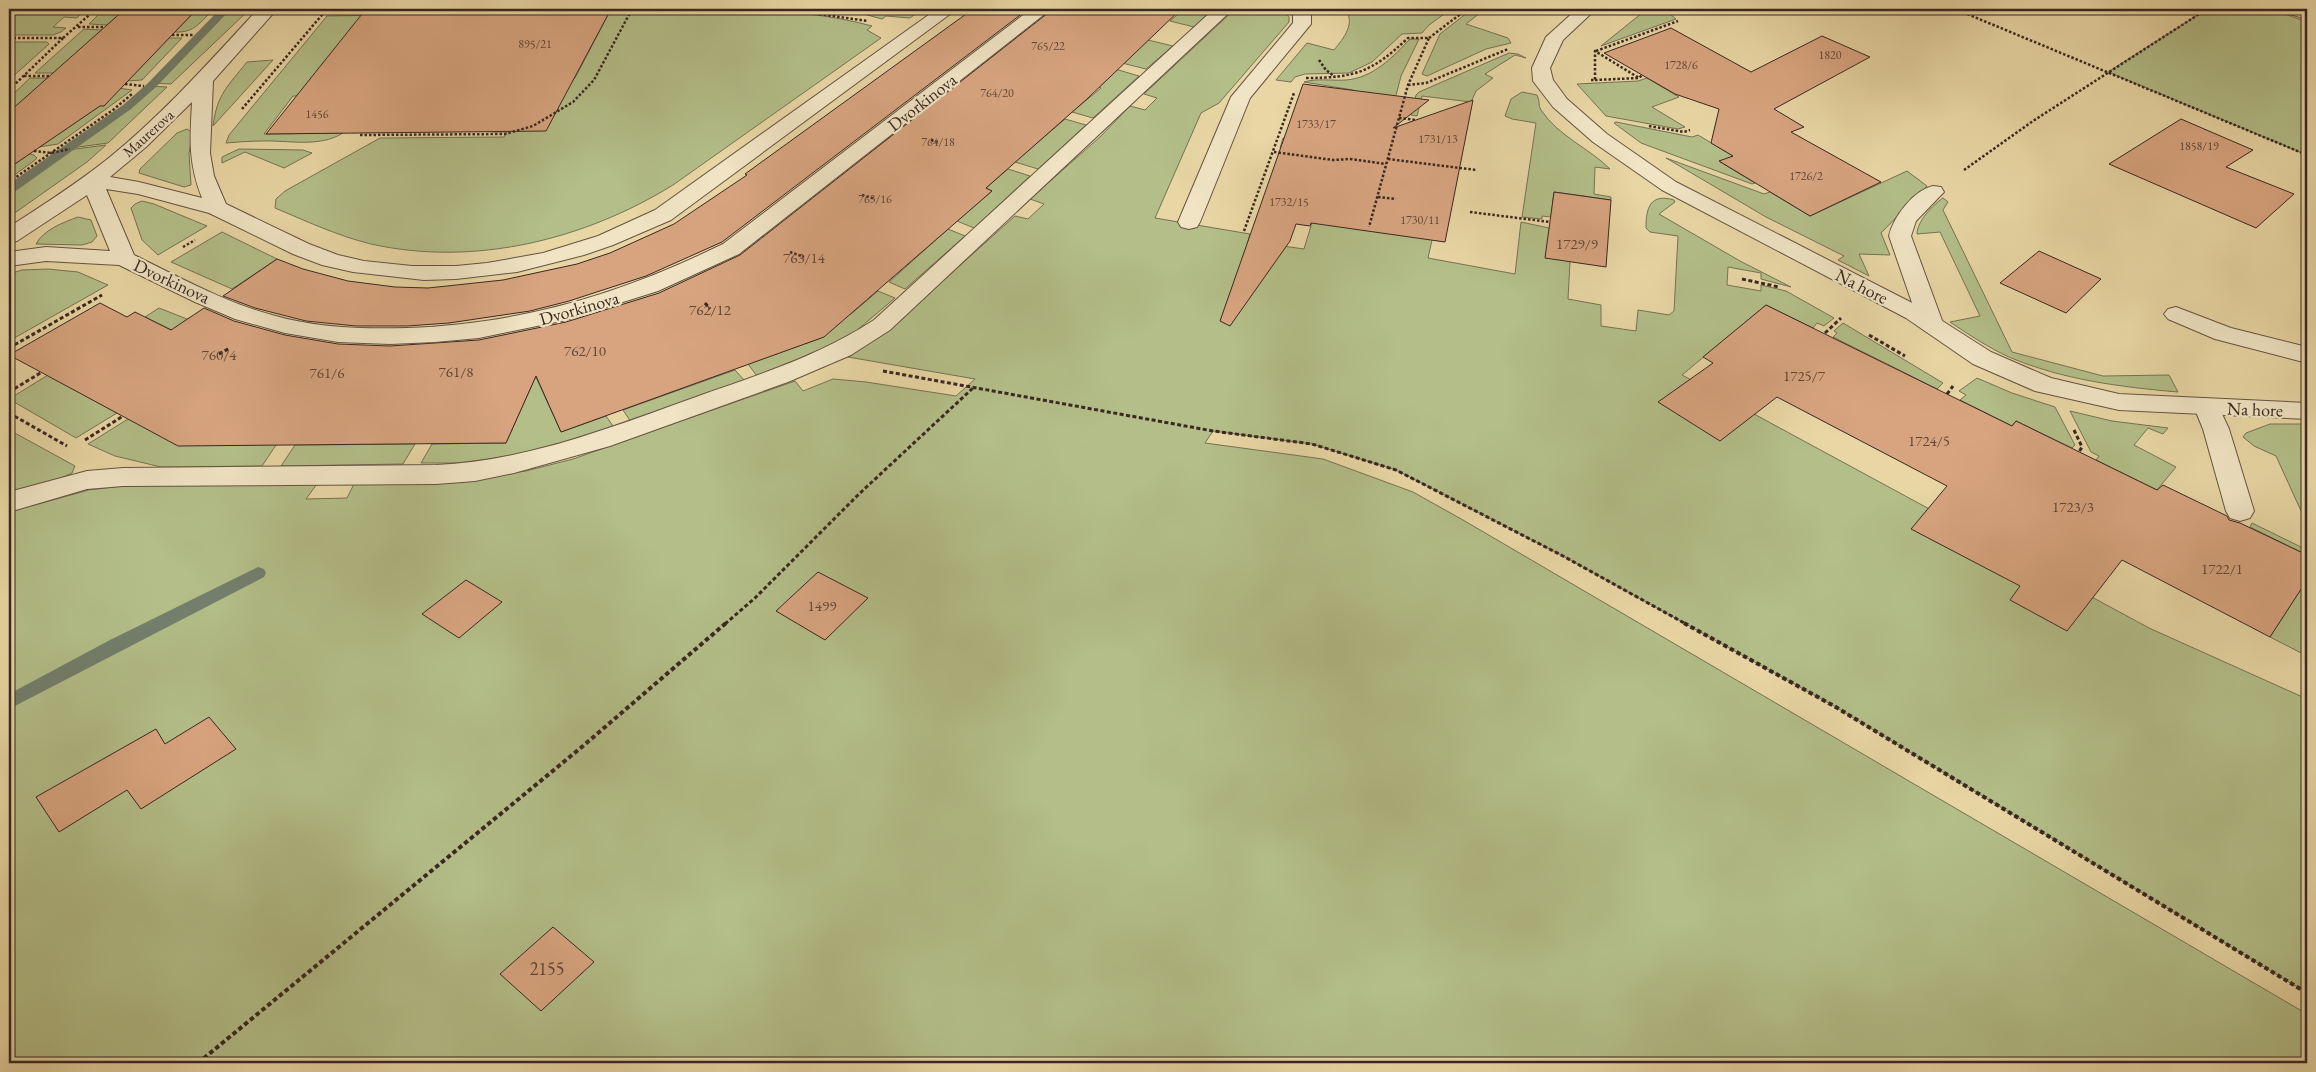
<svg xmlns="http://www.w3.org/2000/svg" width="2316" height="1072" viewBox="0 0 2316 1072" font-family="'EB Garamond',serif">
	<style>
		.green { fill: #b3be88; stroke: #767254 }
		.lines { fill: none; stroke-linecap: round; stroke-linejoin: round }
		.stream { fill: #737f6d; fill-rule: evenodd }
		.building { fill: #d7a47f; stroke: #392721 }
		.service-casing { stroke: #655342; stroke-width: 2 }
		.minor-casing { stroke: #655342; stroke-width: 2 }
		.path-far2 { stroke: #392721; stroke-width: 2.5; stroke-dasharray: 2.5 2; stroke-linecap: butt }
		.path-far1 { stroke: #392721; stroke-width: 3; stroke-dasharray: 4 2.5; stroke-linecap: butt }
		.path { stroke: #392721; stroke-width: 4; stroke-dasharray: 4.5 3; stroke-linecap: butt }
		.service { fill: #f0e4c4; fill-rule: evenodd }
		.minor { fill: #f0e4c4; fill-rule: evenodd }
		.labels { text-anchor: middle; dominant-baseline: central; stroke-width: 4.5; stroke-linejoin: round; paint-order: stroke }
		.far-number-label { font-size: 12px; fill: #604638 }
		.far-street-label { font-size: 15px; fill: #392721; stroke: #f0e4c4 }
		.number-label { font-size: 15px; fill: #604638 }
		.street-label { font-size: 18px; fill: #392721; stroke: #f0e4c4 }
		.near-number-label { font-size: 18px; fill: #604638 }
	</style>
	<rect width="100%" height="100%" fill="#e8d6a4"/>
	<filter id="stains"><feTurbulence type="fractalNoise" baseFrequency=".004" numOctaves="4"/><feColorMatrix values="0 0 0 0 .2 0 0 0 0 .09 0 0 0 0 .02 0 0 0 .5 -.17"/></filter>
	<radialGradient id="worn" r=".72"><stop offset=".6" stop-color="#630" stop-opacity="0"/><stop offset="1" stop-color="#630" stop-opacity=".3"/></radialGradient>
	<g class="green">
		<path d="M9 9H85L77 18 64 17 53 27 66 28 61 32 53 35H9Z"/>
		<path d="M104 9H125L107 25 89 24Z"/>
		<path d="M197 9H214C200 22 195 33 175 32Z"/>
		<path d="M228 9H250L171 84 151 83 223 10Z"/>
		<path d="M819 9H922L910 18 886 16 882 19 860 13Z"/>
		<path d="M1184 9H1213L1194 27 1170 21Z"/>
		<path d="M1235 9H1283L1289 17V22L1219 103 1201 113 1155 218 1250 234 1248 241 1304 249 1330 163 1432 240 1428 258 1515 274 1521 222 1549 228 1570 261 1568 299 1601 305V326L1636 331 1638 310 1669 315 1674 311 1678 236 1650 232 1646 228C1646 208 1650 193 1674 200L1675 202 1659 214 1740 261 1791 287 1761 279V273L1728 267 1727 285 1761 291V285L1786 291 1834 318 1824 326 1817 323 1813 328 1766 305 1682 375 2149 628 2307 699V993L1834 706 1563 556 1396 470 1312 444 1213 431 1205 443 1323 459 1413 492 1463 520 2307 1014V1063H9V512L89 490 130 485 317 484 306 499 347 498 354 484 443 483 526 471 573 459 795 381 803 391 833 379 866 382 956 396 975 379 848 357 886 332 1015 216 1028 219 1044 204 1030 199 1101 136 1130 106 1145 110 1157 98 1144 94Z"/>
		<path d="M1345 9H1451L1429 25 1422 33 1402 34 1372 62 1349 73 1305 74 1295 77 1291 82 1276 80 1307 43 1334 50C1344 38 1356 23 1345 9Z"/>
		<path d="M1472 9H1485L1466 24 1508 38 1511 43 1486 49 1427 76 1422 74 1440 34Z"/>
		<path d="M1647 9H1664L1676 19 1601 46Z"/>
		<path d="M2207 9H2271L2307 22V155L2108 72Z"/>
		<path d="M610 11C697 11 787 3 872 26L867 30 881 38 673 185C584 240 474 267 371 244 338 236 306 221 275 208L276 199 285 191 380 138 504 137 507 132H493L504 114 557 78H575Z"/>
		<path d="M393 15 445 94 293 96 264 134 343 133C319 148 288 140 262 141 250 141 238 142 226 143L229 135 327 16Z"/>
		<path d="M84 29 102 30 54 73H35Z"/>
		<path d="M169 38H182L142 80 127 81Z"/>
		<path d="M1410 39H1419L1401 76 1379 161 1280 148 1283 138 1336 145 1353 90 1304 82C1317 78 1333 81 1346 80 1373 78 1393 57 1410 39Z"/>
		<path d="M1148 40 1173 46 1146 69 1122 63Z"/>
		<path d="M9 42H47L49 44 9 80Z"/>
		<path d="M1509 53 1518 54 1526 58 1515 55 1485 74 1493 78 1476 91 1471 102 1422 96 1417 116 1411 115 1416 95 1419 92Z"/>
		<path d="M273 60 213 126C217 94 228 86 247 62Z"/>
		<path d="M1115 69 1139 76 1093 118 1072 112 1101 88 1096 86Z"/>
		<path d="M30 78H48L132 90 58 144 39 147 83 117 17 106 9 112V98Z"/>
		<path d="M1647 78 1679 97 1652 107 1685 127 1678 129 1606 116 1577 84 1638 81Z"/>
		<path d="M148 86 167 87 108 143 64 149 123 107Z"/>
		<path d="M1522 92 1537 95C1540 100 1538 106 1541 110 1558 136 1589 148 1610 169L1595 167 1594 194 1611 197V200L1554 192 1551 217 1542 216V219L1522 217 1536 123 1512 119 1505 116 1511 99Z"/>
		<path d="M1065 119 1086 125 1038 169 1015 162Z"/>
		<path d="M1616 122 1692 137 1698 135 1733 156 1720 162 1755 183 1752 184 1641 143 1614 123Z"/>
		<path d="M187 129 192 132 189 154 191 185 184 187 139 173 140 169 177 133Z"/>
		<path d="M106 145 87 162 9 217V187L60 151Z"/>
		<path d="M239 149 303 150 312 153 284 168 245 152 222 163V157Z"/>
		<path d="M29 154 34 155 37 158 35 160 9 179V168Z"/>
		<path d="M1666 158 1764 194 1770 192 1810 216 1907 171 1927 186 1881 233 1890 255 1859 254 1869 276 1838 260 1844 256 1766 217Z"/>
		<path d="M1008 169 1030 176 974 228 957 221 992 191 986 188Z"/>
		<path d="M1943 198 1948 202 1943 210 2012 352 2103 376 2169 375 2178 392C2121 387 2063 380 2009 357 1989 348 1968 334 1950 322L1980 316 1940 232 1917 234C1917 221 1933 205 1943 198Z"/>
		<path d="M142 201 154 204 207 226 158 255 142 240 131 208 135 204Z"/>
		<path d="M78 217 91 220 97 236 92 242 82 245 36 244C43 230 64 222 78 217Z"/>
		<path d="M948 229 965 236 905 289 889 282Z"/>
		<path d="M222 232 277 259 232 289 171 262Z"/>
		<path d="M48 269 78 272 108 285 9 341V274L22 270Z"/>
		<path d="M785 289 851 314 878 291 895 298 849 337 827 348 757 376 748 364 821 338Z"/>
		<path d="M159 308 197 323 215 351 145 317Z"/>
		<path d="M1843 323 1943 383 1937 389 1833 337 1837 333 1834 331Z"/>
		<path d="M735 370 745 381 631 422 623 410Z"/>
		<path d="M534 373 561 432 606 416 615 429 526 454 459 463H421L432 444 506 443 536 376Z"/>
		<path d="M48 375 117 413 76 438 9 399Z"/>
		<path d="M1977 378 2012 393 2055 407 2075 445 2072 448 2016 421 2012 426 1960 400 1966 395 1959 391Z"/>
		<path d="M2070 411 2112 421 2168 428 2163 434 2148 428 2134 445 2176 467 2157 490 2096 460 2099 456 2091 452Z"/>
		<path d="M128 419 276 445 262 466 161 467 115 456 88 444Z"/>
		<path d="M2270 424H2307V524L2276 456 2254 446 2243 437 2246 433Z"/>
		<path d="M13 432 75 466 72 473 59 479 9 493V433Z"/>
		<path d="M415 444 403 464 281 466 295 445Z"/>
		<path d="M2252 523 2307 550V555L2250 527Z"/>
		<path d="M2307 580V656L2270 637Z"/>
	</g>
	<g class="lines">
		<g class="stream">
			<path d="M220 9H231L156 87 131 109 13 193 9 194V184L123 105 148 83Z"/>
			<path d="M258 567 264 569 266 573 264 577 9 709V694L110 640Z"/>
		</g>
	</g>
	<g class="building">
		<path d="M125 9H197L104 106H100L9 168V112Z"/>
		<path d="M366 9H560L558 12 610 11 546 131 266 134Z"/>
		<path d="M973 9H1028L722 242 646 276 569 301 530 311 449 323 407 326H356L306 321 255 308 223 296 277 259 303 269 348 281 395 287 428 288 503 280 577 264 610 253 674 224 747 175 745 174Z"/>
		<path d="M1053 9H1181L1087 99 986 188 992 191 824 337 561 432 536 376 506 443 178 446 9 355 100 303 127 317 135 312 171 330 204 308 234 321 285 335 338 344 390 346 479 340 566 322 659 293 740 255Z"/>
		<path d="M1671 28 1751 72 1822 36 1870 57 1774 109 1804 127 1791 132 1881 182 1810 216 1719 161 1733 156 1711 143 1719 109 1675 94 1604 53Z"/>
		<path d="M1303 84 1429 100 1393 128 1473 100 1445 242 1311 223 1310 226 1296 224 1290 241 1230 326 1220 321Z"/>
		<path d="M2181 119 2253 150 2226 167 2294 194 2256 228 2109 164Z"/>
		<path d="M1554 192 1611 200 1606 267 1545 258Z"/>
		<path d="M2039 251 2101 279 2066 313 2000 283Z"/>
		<path d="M1766 305 2012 426 2016 421 2157 490 2163 485 2227 516 2229 520 2240 523 2307 555V580L2270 637 2122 560 2067 631 2010 600 2020 586 1911 529 1947 486 1777 397 1720 441 1658 402 1713 363 1703 357Z"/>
		<path d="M818 572 868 598 825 640 776 611Z"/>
		<path d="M466 580 502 602 459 638 422 614Z"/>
		<path d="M209 717 236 749 141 809 127 790 59 832 36 797 156 729 165 744Z"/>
		<path d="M553 927 594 962 541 1011 500 974Z"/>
	</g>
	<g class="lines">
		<defs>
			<g id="service">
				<path d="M1933 186 1941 187 1944 192 1916 221 1911 236 1943 323 1939 328 1931 330 1923 328 1919 323 1889 236C1893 217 1914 190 1933 186Z"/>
				<path d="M2176 307 2231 328 2307 347V363L2215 339 2168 319 2164 314 2168 309Z"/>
				<path d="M2207 399 2216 401 2229 429 2254 511 2250 518 2240 521 2230 518 2226 511 2203 429 2194 407 2198 401Z"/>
			</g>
			<g id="minor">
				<path d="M258 9H277L213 81 210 153 214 176 226 204 309 244 338 255 364 261 412 266H456L487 263 543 253 598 236 655 210 937 9H957L671 220 613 245 584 255 517 272 456 279 424 280 353 272 322 265 293 254 209 213 138 194 106 189 134 255C179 277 224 302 272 315 316 328 362 329 407 328 522 324 621 294 723 244L1031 9H1051L739 254 658 291 566 320 479 338 435 342 390 344 338 342 285 333 235 319 195 302 119 265 46 261 9 266V252L46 247 110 251 87 195 17 241 9 243V227C43 205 78 183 110 157 164 113 211 60 258 9ZM192 102C190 140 188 162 202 198L139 182 110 177 146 147Z"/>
				<path d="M1214 9H1233L890 330 851 355 788 382 610 446 514 473 475 481 436 484 123 486 87 489 9 512V492L87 471 123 468 436 465C527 461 612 427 696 397 758 375 819 356 874 320Z"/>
				<path d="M1288 9H1307L1311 14V24L1250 98 1200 222 1197 227 1189 229 1181 227 1178 222 1231 97 1293 23V15Z"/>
				<path d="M1577 9H1596L1563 40 1550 68 1553 80 1567 99 1607 134 1676 182 1922 308 1991 352 2051 378 2119 394 2307 403V419L2119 410 2035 391 1973 364 1906 318 1662 190 1593 142 1553 107 1533 81 1532 68 1546 37Z"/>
				<path d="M2283 9H2307V19L2286 13Z"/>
			</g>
		</defs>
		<use href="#service" class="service-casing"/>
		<use href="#minor" class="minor-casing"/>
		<g class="path-far2">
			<path d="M698 9 804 12 868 21"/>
			<path d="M1955 9 2307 155"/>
			<path d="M1792 10 1795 9"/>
			<path d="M78 27H105"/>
			<path d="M172 35H193"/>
			<path d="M9 38H63L9 90"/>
			<path d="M63 38 96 9"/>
			<path d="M1429 38 1467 9"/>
			<path d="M1596 51 1678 21"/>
			<path d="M1319 60 1326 70 1335 77"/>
			<path d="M24 76H51"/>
			<path d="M1306 78C1355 78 1372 72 1408 38H1429L1408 85 1369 227"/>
			<path d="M1591 80H1595V51L1639 78"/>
			<path d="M1595 80 1639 78 1642 75"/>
			<path d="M125 84 144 86"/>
			<path d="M1408 85 1426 83 1508 49"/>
			<path d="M242 109 327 9"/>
			<path d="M1399 118 1416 120"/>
			<path d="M1649 126 1684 132 1690 130"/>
			<path d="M360 135 505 134 533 126 573 102 594 80 632 9"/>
			<path d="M931 140 938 142"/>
			<path d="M34 151 51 153 70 149"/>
			<path d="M1274 152 1333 160 1350 159 1386 164"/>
			<path d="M1388 159 1476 170"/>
			<path d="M1964 170 2033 121 2207 9"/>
			<path d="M9 182 113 110 132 94"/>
			<path d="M862 195 875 199"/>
			<path d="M1378 197 1396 199"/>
			<path d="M1470 212 1550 222"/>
			<path d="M1244 231 1294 93"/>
			<path d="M183 247 195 240"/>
			<path d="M790 252 804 257"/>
		</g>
		<g class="path-far1">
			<path d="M1742 279 1779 287"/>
			<path d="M705 303 710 309"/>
			<path d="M1825 333 1841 318"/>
			<path d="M1869 335 1905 356"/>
			<path d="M9 348 102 295"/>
			<path d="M219 354 230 348"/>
			<path d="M883 371 1213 431 1312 444 1396 470 1563 556 1686 624"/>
			<path d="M9 392 42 372"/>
			<path d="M1947 394 1953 386"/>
			<path d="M9 413 67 446"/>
			<path d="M2074 430 2082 447 2079 452"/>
			<path d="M85 440 123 416"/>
			<path d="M725 624 755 598 859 494 973 388"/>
		</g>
		<g class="path">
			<path d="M1684 623 1834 706 2307 993"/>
			<path d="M198 1063 583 746 726 623"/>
		</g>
		<use href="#service" class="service"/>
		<use href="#minor" class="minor"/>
	</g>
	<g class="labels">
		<g class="far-number-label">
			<text x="535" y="44">895/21</text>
			<text x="1048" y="46">765/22</text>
			<text x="1830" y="55">1820</text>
			<text x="1681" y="65">1728/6</text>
			<text x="997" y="93">764/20</text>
			<text x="317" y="114">1456</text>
			<text x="1316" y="124">1733/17</text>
			<text x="1438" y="139">1731/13</text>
			<text x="938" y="142">764/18</text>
			<text x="2199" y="146">1858/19</text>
			<text x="1806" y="176">1726/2</text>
			<text x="875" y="199">763/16</text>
			<text x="1289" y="202">1732/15</text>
			<text x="1420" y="220">1730/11</text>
		</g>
		<g class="far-street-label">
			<text transform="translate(148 133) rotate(-42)">Maurerova</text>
		</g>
		<g class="number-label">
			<text x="1577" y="243">1729/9</text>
			<text x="804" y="257">763/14</text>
			<text x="710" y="309">762/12</text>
			<text x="585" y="350">762/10</text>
			<text x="219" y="354">760/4</text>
			<text x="456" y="371">761/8</text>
			<text x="327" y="372">761/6</text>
			<text x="1804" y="375">1725/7</text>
			<text x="1929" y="440">1724/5</text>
			<text x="2073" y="506">1723/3</text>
			<text x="2222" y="568">1722/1</text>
			<text x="822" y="605">1499</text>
		</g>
		<g class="street-label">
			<text transform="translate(922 102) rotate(-38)">Dvorkinova</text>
			<text transform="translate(172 281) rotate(25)">Dvorkinova</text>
			<text transform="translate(1862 286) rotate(27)">Na hore</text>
			<text transform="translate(579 308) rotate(-16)">Dvorkinova</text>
			<text transform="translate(2255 409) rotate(2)">Na hore</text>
		</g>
		<g class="near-number-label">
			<text x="547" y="968">2155</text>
		</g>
	</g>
	<rect width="2316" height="1072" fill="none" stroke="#e8d6a4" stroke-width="30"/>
	<rect x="10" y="10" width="2296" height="1052" fill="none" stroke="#392721" stroke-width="2.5"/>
	<rect x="15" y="15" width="2286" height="1042" fill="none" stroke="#392721"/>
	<rect width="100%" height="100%" filter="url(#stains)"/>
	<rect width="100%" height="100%" fill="url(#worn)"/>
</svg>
